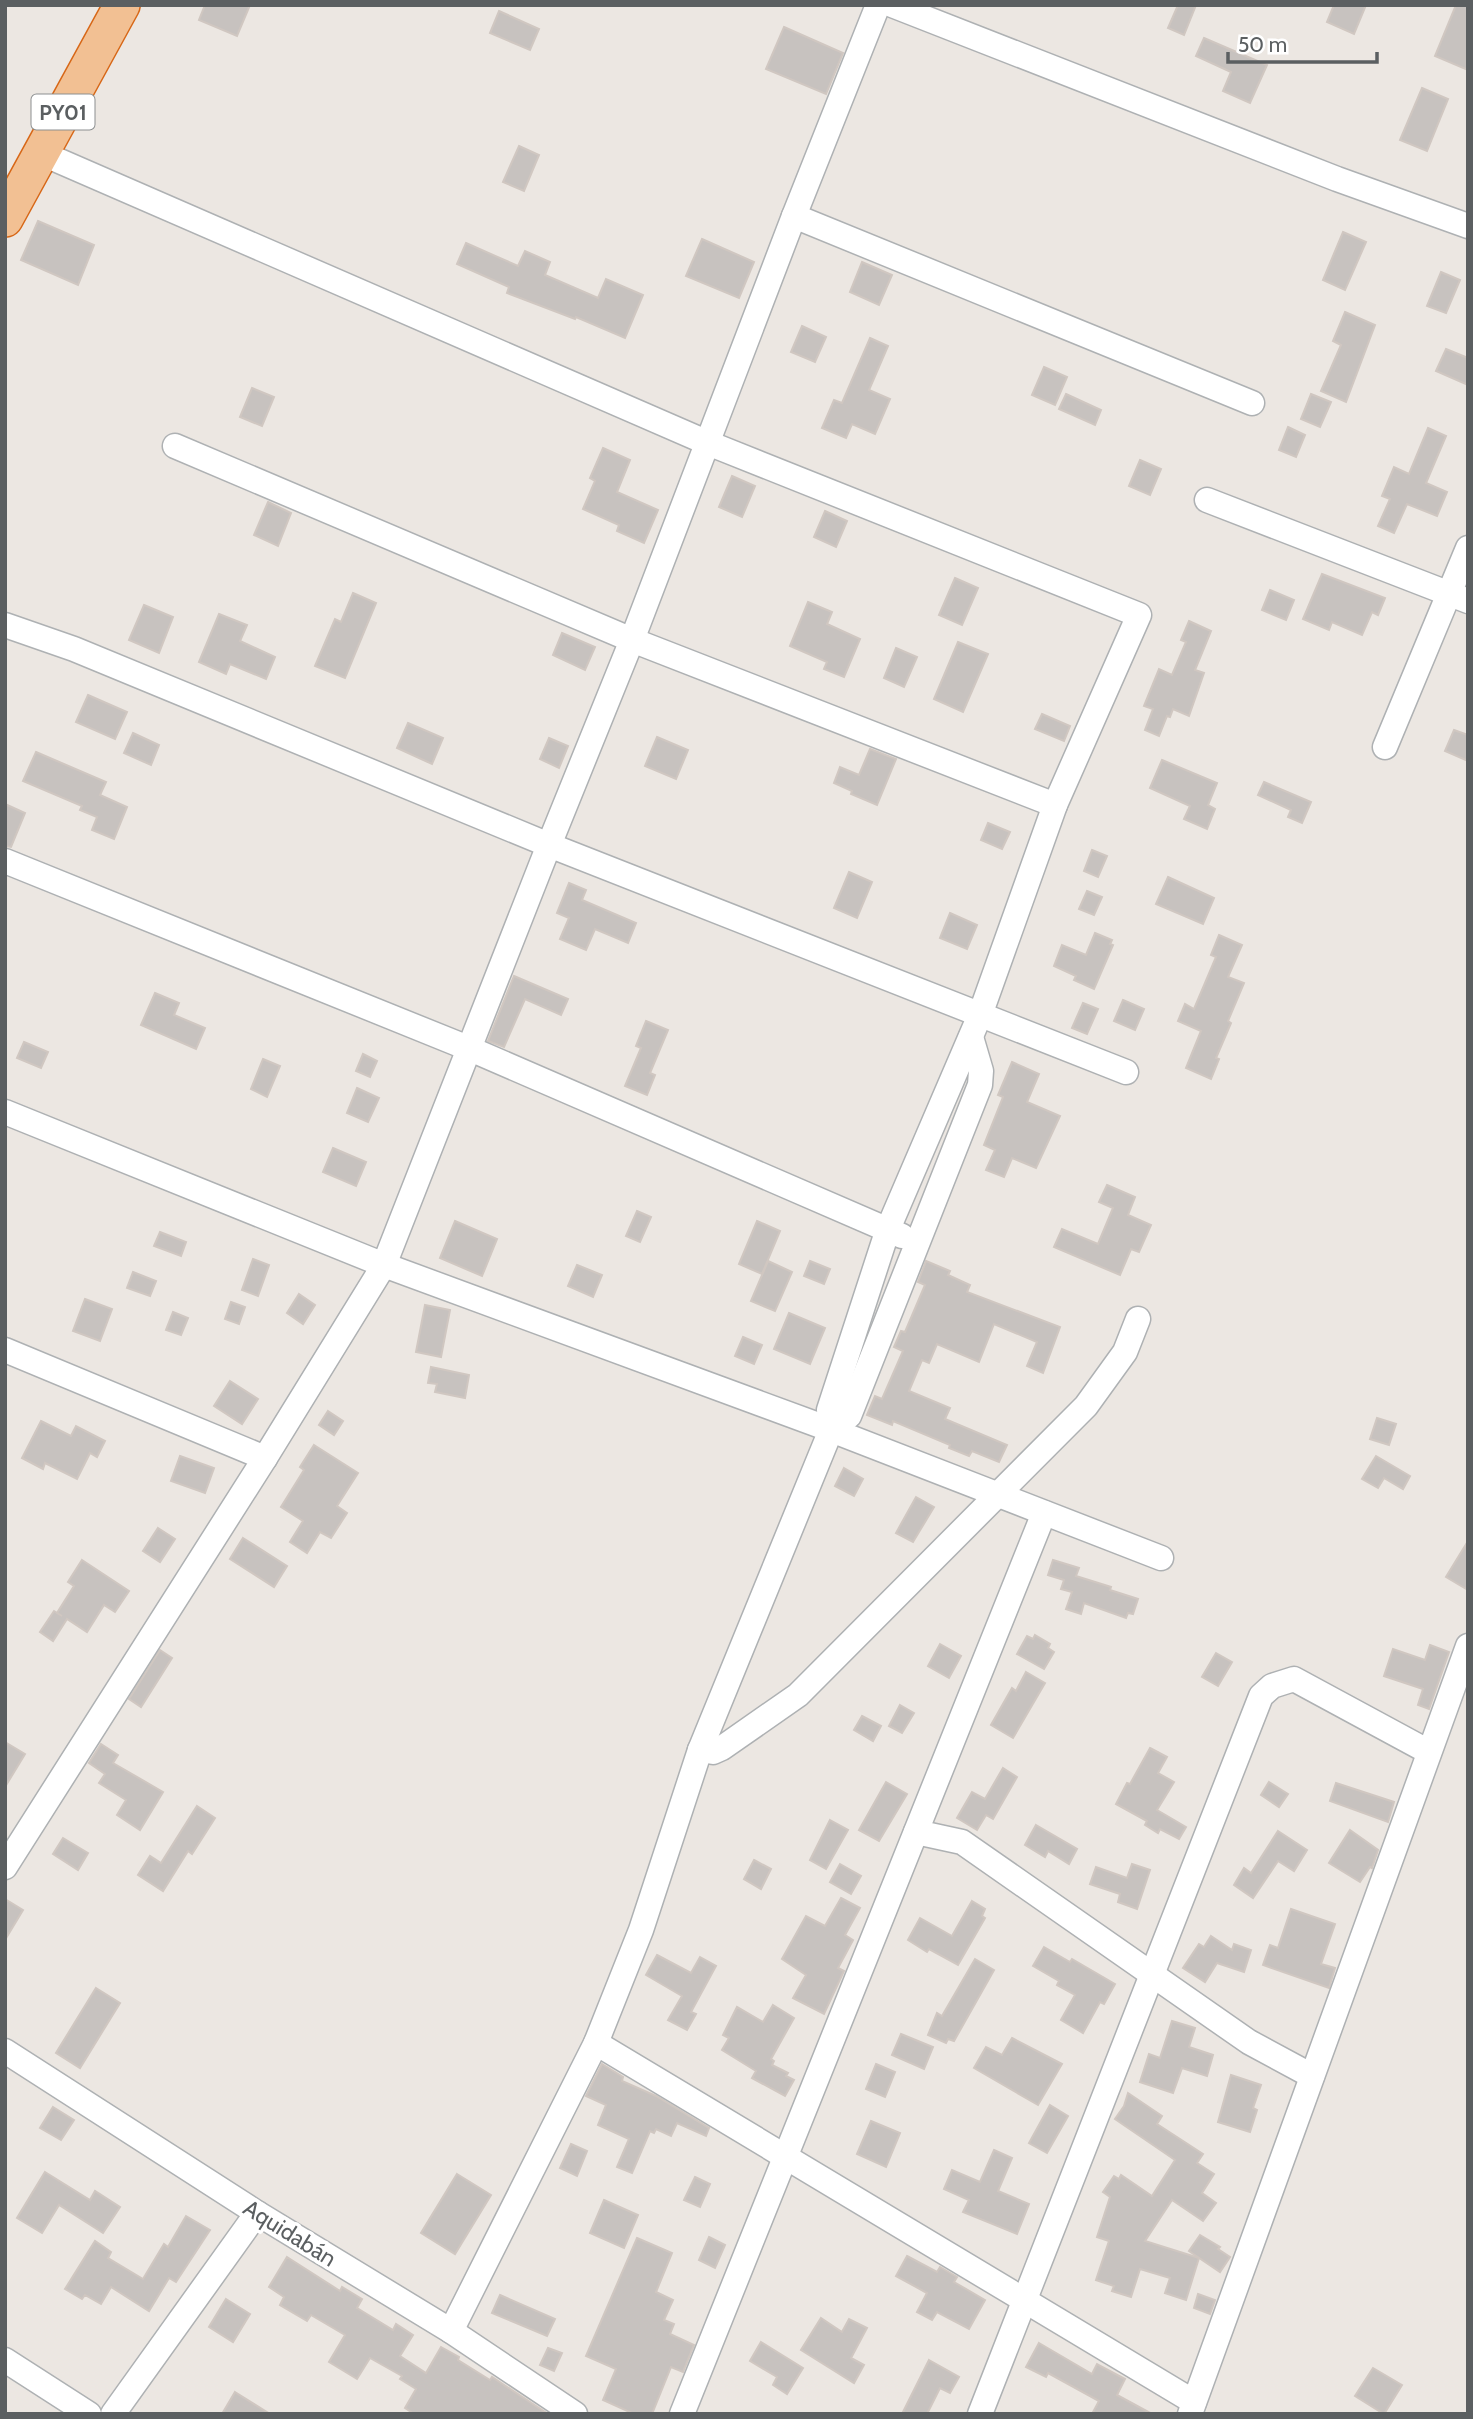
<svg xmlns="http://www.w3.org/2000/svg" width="1473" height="2419" viewBox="0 0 1473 2419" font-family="Cabin,sans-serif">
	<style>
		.building { fill: #c7c2bf; stroke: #d0c7c1; stroke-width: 2 }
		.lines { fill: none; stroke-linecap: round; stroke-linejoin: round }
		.minor-casing { stroke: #aeb1b3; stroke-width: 27 }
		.highway-casing { stroke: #d76717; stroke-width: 38 }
		.minor { stroke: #fff; stroke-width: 24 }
		.highway { stroke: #f2c093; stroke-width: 35 }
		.labels { text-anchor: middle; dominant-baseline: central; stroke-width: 7; stroke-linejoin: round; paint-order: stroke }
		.shield { fill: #fff; stroke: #8c8f90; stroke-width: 2 }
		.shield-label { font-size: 21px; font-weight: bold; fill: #5b5f61 }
		.street-label { font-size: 23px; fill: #5b5f61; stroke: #fff }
	</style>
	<rect width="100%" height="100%" fill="#ece7e2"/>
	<g class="building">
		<path d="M205 5H250L237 36 199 20Z"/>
		<path d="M1178 5H1196L1184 35 1168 28Z"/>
		<path d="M1334 5H1366L1354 34 1327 22Z"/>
		<path d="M1456 5H1468V70L1435 56Z"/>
		<path d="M499 11 539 29 530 50 490 33Z"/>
		<path d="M784 27 843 53 826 94 766 69Z"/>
		<path d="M1204 38 1267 65 1250 103 1223 91 1231 72 1196 56Z"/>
		<path d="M1422 88 1448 99 1427 151 1400 140Z"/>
		<path d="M519 146 539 155 524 191 503 182Z"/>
		<path d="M38 221 94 245 78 285 21 260Z"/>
		<path d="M1343 232 1366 242 1345 290 1323 280Z"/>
		<path d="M702 239 754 262 739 298 686 276Z"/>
		<path d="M466 243 518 266 525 251 550 262 545 275 598 298 606 279 643 295 625 338 576 317 575 319 507 293 509 287 457 264Z"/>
		<path d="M862 262 892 275 879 305 850 292Z"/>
		<path d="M1441 272 1460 280 1446 313 1427 306Z"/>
		<path d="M1345 312 1375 325 1346 402 1321 391 1341 345 1333 341Z"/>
		<path d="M802 326 826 337 815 362 791 352Z"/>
		<path d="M870 338 888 346 869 390 890 399 875 434 852 424 846 438 822 428 834 400 842 403Z"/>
		<path d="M1446 349 1468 358V385L1436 371Z"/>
		<path d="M1044 367 1067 377 1055 405 1032 395Z"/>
		<path d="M252 388 274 397 262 426 240 417Z"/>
		<path d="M1066 394 1101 410 1095 425 1059 409Z"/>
		<path d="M1311 394 1331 402 1320 427 1301 419Z"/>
		<path d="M1288 427 1305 435 1296 457 1279 450Z"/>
		<path d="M1428 428 1446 436 1426 483 1447 492 1437 516 1407 504 1394 533 1378 526 1390 499 1382 496 1394 467 1409 474Z"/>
		<path d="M603 448 630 460 617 492 658 510 644 543 617 531 619 525 583 509 595 481 590 478Z"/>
		<path d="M1140 460 1161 469 1150 495 1129 486Z"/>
		<path d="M732 476 755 486 742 517 719 507Z"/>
		<path d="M268 502 291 513 278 546 254 535Z"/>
		<path d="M825 511 847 521 836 547 814 537Z"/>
		<path d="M1322 574 1385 598 1378 615 1372 612 1362 635 1332 622 1329 630 1303 619Z"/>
		<path d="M955 578 978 588 962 625 939 615Z"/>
		<path d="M1270 590 1294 600 1286 620 1262 610Z"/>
		<path d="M353 593 376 603 345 678 315 666 335 619 341 622Z"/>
		<path d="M808 602 832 612 827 624 860 639 844 677 824 669 827 662 790 646Z"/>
		<path d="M144 605 173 617 159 653 129 640Z"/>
		<path d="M219 614 247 625 240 641 275 657 266 679 230 664 226 674 199 662Z"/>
		<path d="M1189 621 1211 631 1195 670 1204 673 1189 716 1173 709 1170 717 1167 716 1159 736 1145 730 1153 709 1144 706 1159 669 1172 675 1186 642 1181 640Z"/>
		<path d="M562 633 595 647 585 670 553 655Z"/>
		<path d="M958 642 988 654 963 712 934 699Z"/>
		<path d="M896 648 917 657 904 687 884 678Z"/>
		<path d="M88 695 127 712 115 739 76 722Z"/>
		<path d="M1042 714 1070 726 1064 741 1035 729Z"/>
		<path d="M408 723 443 738 432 764 397 748Z"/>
		<path d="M1454 730 1468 735V761L1445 751Z"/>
		<path d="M133 733 159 745 151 765 124 753Z"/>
		<path d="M657 737 688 750 676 779 645 766Z"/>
		<path d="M549 738 568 746 559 768 540 759Z"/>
		<path d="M870 749 896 759 877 805 851 794 852 791 834 783 840 767 859 775Z"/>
		<path d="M36 752 106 782 100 795 127 807 114 839 92 830 97 817 80 810 82 806 23 781Z"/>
		<path d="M1162 760 1217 783 1208 805 1215 809 1207 829 1184 819 1190 806 1150 788Z"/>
		<path d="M1264 782 1311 802 1302 823 1288 817 1291 810 1258 795Z"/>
		<path d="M5 804 25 813 11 847 5 846Z"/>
		<path d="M988 823 1010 832 1002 849 981 840Z"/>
		<path d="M1092 850 1107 856 1098 877 1084 871Z"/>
		<path d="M849 872 872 882 857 918 834 908Z"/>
		<path d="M1168 877 1214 898 1203 924 1156 904Z"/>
		<path d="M569 883 586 890 582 900 636 923 628 943 595 929 586 950 560 939 569 918 557 913Z"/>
		<path d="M1087 891 1102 897 1094 915 1079 909Z"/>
		<path d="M950 913 977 925 967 949 940 938Z"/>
		<path d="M1095 933 1112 940 1110 944 1113 945 1094 989 1074 980 1076 976 1054 966 1062 945 1086 955Z"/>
		<path d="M1219 935 1242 945 1228 977 1244 983 1228 1021 1231 1023 1216 1058 1219 1059 1211 1079 1186 1068 1201 1031 1178 1021 1185 1004 1194 1009 1216 957 1211 955Z"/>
		<path d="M514 976 568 999 561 1015 525 999 504 1047 488 1041Z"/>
		<path d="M155 993 179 1003 174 1015 205 1028 196 1049 141 1025Z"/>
		<path d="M1123 1000 1144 1009 1135 1030 1114 1021Z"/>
		<path d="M1083 1003 1098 1009 1087 1034 1072 1028Z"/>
		<path d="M646 1021 668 1030 650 1073 655 1075 647 1095 625 1086 641 1048 636 1046Z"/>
		<path d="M24 1042 48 1052 41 1068 17 1058Z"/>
		<path d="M363 1054 377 1061 370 1077 356 1071Z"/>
		<path d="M263 1059 280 1066 267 1097 251 1089Z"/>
		<path d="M1012 1062 1039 1074 1027 1102 1060 1116 1036 1168 1012 1158 1004 1177 986 1170 995 1150 984 1145 1003 1097 998 1095Z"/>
		<path d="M357 1088 379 1098 368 1122 347 1113Z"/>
		<path d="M333 1148 366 1162 356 1186 323 1172Z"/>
		<path d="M1107 1185 1135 1197 1128 1215 1151 1225 1139 1252 1131 1249 1120 1275 1054 1247 1062 1229 1098 1244 1113 1208 1099 1202Z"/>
		<path d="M637 1211 651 1217 640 1242 626 1236Z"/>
		<path d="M455 1221 497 1239 482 1276 440 1258Z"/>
		<path d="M757 1221 780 1231 762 1274 739 1264Z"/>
		<path d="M160 1232 186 1242 181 1256 154 1246Z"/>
		<path d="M253 1259 269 1265 258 1296 242 1290Z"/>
		<path d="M768 1261 792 1272 775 1311 751 1301Z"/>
		<path d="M810 1261 830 1269 824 1284 804 1276Z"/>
		<path d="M926 1261 950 1271 948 1275 970 1285 967 1292 1060 1327 1043 1373 1027 1366 1037 1342 994 1324 979 1362 937 1344 929 1363 922 1360 909 1391 950 1408 945 1419 1007 1445 999 1462 972 1451 969 1456 949 1448 950 1445 893 1421 892 1425 867 1415 875 1396 882 1399 903 1351 894 1347 901 1331 905 1332 925 1285 918 1282Z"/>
		<path d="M577 1265 602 1275 593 1297 568 1286Z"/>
		<path d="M133 1272 156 1281 150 1296 127 1288Z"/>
		<path d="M299 1294 315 1305 303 1324 287 1313Z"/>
		<path d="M85 1299 112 1309 100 1341 73 1331Z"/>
		<path d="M231 1302 245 1307 239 1324 225 1319Z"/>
		<path d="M425 1305 450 1310 441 1357 416 1352Z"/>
		<path d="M173 1312 188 1318 181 1335 166 1330Z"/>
		<path d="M789 1313 825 1328 810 1364 774 1349Z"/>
		<path d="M743 1337 762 1345 754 1364 735 1356Z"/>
		<path d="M431 1367 469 1375 465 1398 435 1392 437 1384 428 1383Z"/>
		<path d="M230 1381 258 1399 242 1424 214 1406Z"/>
		<path d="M328 1411 343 1421 334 1435 319 1425Z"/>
		<path d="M1377 1418 1396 1424 1389 1445 1370 1439Z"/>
		<path d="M41 1421 71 1436 76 1426 105 1441 97 1457 90 1453 77 1479 45 1463 43 1469 22 1458Z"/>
		<path d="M314 1445 358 1473 337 1506 347 1513 331 1538 320 1532 307 1553 290 1542 303 1521 281 1507 304 1470 300 1467Z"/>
		<path d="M180 1456 214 1468 205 1493 171 1481Z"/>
		<path d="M1376 1456 1410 1476 1403 1489 1384 1478 1378 1488 1362 1479Z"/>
		<path d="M844 1468 863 1479 854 1496 835 1486Z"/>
		<path d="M916 1497 934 1507 913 1542 896 1533Z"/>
		<path d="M158 1528 175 1539 160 1562 143 1551Z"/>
		<path d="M243 1538 287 1566 274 1587 230 1559Z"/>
		<path d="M1468 1541V1590L1446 1577Z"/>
		<path d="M82 1560 129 1591 115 1612 104 1605 87 1632 67 1619 53 1641 40 1632 54 1611 62 1616 57 1613 74 1586 68 1582Z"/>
		<path d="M1053 1560 1079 1568 1076 1576 1111 1587 1110 1590 1138 1599 1133 1614 1128 1613 1126 1618 1084 1603 1081 1614 1066 1609 1072 1592 1061 1589 1064 1580 1048 1575Z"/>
		<path d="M1035 1635 1050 1644 1048 1648 1054 1652 1044 1669 1017 1654 1027 1636 1033 1639Z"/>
		<path d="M940 1644 961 1656 949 1678 928 1666Z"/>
		<path d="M1430 1645 1449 1652 1429 1709 1418 1705 1423 1689 1384 1676 1393 1649 1425 1660Z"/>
		<path d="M160 1650 172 1658 141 1707 129 1699Z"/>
		<path d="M1216 1653 1232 1662 1218 1686 1202 1677Z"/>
		<path d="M1026 1672 1045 1683 1013 1738 991 1725 1012 1688 1016 1691Z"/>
		<path d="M900 1705 914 1713 902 1733 889 1726Z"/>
		<path d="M862 1716 881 1726 873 1741 854 1730Z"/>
		<path d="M5 1742 25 1754 5 1787Z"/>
		<path d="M101 1744 118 1755 113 1763 163 1792 140 1830 117 1815 126 1800 99 1783 105 1774 89 1763Z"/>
		<path d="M1150 1748 1167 1757 1158 1773 1174 1782 1157 1810 1186 1827 1179 1839 1160 1829 1158 1833 1145 1825 1147 1821 1116 1804 1127 1783 1130 1784Z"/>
		<path d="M1003 1768 1017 1777 993 1819 986 1815 977 1830 957 1818 972 1792 985 1799Z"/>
		<path d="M886 1782 907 1794 879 1841 859 1830Z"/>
		<path d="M1269 1782 1288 1794 1279 1807 1261 1795Z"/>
		<path d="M1336 1783 1394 1802 1388 1822 1330 1801Z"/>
		<path d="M197 1806 215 1818 192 1854 188 1851 163 1891 138 1875 150 1856 161 1863Z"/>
		<path d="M830 1820 848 1830 826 1869 810 1860Z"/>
		<path d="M1036 1825 1077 1849 1069 1864 1048 1851 1045 1857 1025 1845Z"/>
		<path d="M1350 1830 1378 1850 1372 1868 1370 1867 1360 1882 1329 1863Z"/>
		<path d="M1278 1831 1307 1850 1294 1871 1278 1861 1253 1898 1234 1885 1244 1868 1251 1873Z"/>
		<path d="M63 1838 88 1853 78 1870 53 1854Z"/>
		<path d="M754 1860 771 1869 761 1889 744 1879Z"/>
		<path d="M840 1864 861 1876 851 1894 830 1882Z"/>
		<path d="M1132 1864 1150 1870 1137 1909 1118 1902 1120 1894 1090 1884 1096 1867 1127 1878Z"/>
		<path d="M841 1898 860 1908 845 1935 853 1940 838 1968 844 1971 824 2014 793 1998 806 1975 782 1959 806 1916 825 1926Z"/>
		<path d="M5 1899 23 1910 5 1940Z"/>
		<path d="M972 1901 985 1909 982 1916 985 1918 958 1965 929 1949 927 1952 908 1940 920 1918 952 1936Z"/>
		<path d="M1291 1909 1335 1924 1321 1964 1335 1968 1329 1988 1263 1965 1270 1945 1278 1948Z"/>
		<path d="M1211 1936 1232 1950 1234 1944 1251 1950 1244 1972 1217 1963 1205 1982 1183 1968 1199 1944 1204 1947Z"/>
		<path d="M1044 1947 1070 1962 1072 1959 1115 1984 1104 2004 1100 2002 1083 2033 1061 2020 1075 1995 1057 1985 1059 1981 1033 1966Z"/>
		<path d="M657 1955 691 1973 700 1957 716 1966 691 2012 696 2014 687 2030 668 2020 682 1996 646 1975Z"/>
		<path d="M975 1959 994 1970 954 2041 948 2039 946 2043 928 2035 937 2013 942 2016Z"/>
		<path d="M96 1988 120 2003 80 2068 56 2053Z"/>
		<path d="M773 2005 794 2018 771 2059 774 2061 772 2065 788 2073 786 2076 794 2080 785 2096 752 2078 756 2071 722 2050 729 2038 723 2035 737 2007 763 2022Z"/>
		<path d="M1172 2021 1195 2028 1189 2047 1213 2055 1207 2076 1182 2068 1173 2093 1140 2082 1149 2054 1160 2058Z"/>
		<path d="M901 2034 933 2047 924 2069 892 2055Z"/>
		<path d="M1012 2038 1062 2064 1038 2105 974 2068 986 2047 1002 2055Z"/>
		<path d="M602 2064 623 2077 622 2081 656 2096 709 2128 706 2136 677 2123 671 2136 656 2129 654 2133 650 2131 632 2173 617 2167 629 2139 598 2125 606 2105 586 2096Z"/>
		<path d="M876 2064 895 2072 885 2097 866 2089Z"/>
		<path d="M1231 2075 1261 2085 1253 2108 1257 2110 1250 2132 1218 2122Z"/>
		<path d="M1128 2093 1162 2116 1157 2124 1203 2154 1197 2163 1214 2174 1202 2193 1216 2203 1203 2221 1172 2200 1145 2241 1199 2258 1186 2300 1165 2293 1170 2278 1140 2269 1131 2297 1112 2291 1114 2286 1096 2280 1109 2241 1097 2237 1110 2197 1103 2192 1114 2176 1119 2179 1121 2175 1152 2196 1175 2160 1115 2119 1124 2106Z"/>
		<path d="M1050 2105 1068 2116 1047 2153 1029 2143Z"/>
		<path d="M53 2107 74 2120 61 2140 40 2128Z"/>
		<path d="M871 2121 900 2133 886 2167 857 2154Z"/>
		<path d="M571 2144 587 2151 577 2176 560 2168Z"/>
		<path d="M994 2150 1012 2158 998 2191 1029 2204 1017 2234 963 2212 969 2200 944 2189 952 2170 980 2182Z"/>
		<path d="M45 2172 90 2200 95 2191 120 2207 103 2233 59 2205 42 2233 17 2218Z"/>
		<path d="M457 2174 491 2195 455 2254 421 2233Z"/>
		<path d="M695 2177 710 2184 700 2207 684 2200Z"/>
		<path d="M604 2200 638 2215 624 2248 590 2233Z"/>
		<path d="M186 2216 210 2230 176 2282 169 2278 149 2311 111 2287 101 2304 85 2295 82 2299 65 2289 95 2241 111 2252 108 2258 143 2279 164 2244 168 2247Z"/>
		<path d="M1200 2235 1220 2247 1218 2249 1230 2257 1220 2272 1189 2251Z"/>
		<path d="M709 2237 725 2245 715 2268 699 2260Z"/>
		<path d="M637 2238 672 2253 656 2292 673 2300 664 2320 674 2324 670 2334 694 2345 683 2372 671 2367 652 2414H634L603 2400 616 2369 586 2356Z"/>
		<path d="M907 2256 937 2272 940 2267 957 2277 954 2282 985 2300 969 2329 937 2312 932 2320 917 2312 927 2293 896 2276Z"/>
		<path d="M287 2257 340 2291 342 2287 362 2299 357 2308 393 2330 396 2324 413 2335 400 2356 426 2373 441 2347 459 2357 458 2360 490 2380 492 2377 548 2414H414L405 2408 416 2389 400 2379 402 2376 370 2358 357 2379 329 2362 345 2335 311 2315 307 2321 280 2305 284 2297 269 2287Z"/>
		<path d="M1198 2294 1215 2300 1210 2314 1194 2308Z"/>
		<path d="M500 2295 555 2319 547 2336 492 2313Z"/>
		<path d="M226 2299 250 2314 233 2342 209 2327Z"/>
		<path d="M821 2318 842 2332 849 2319 867 2328 851 2358 864 2365 854 2383 801 2350Z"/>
		<path d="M761 2342 803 2368 787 2394 773 2385 777 2377 750 2361Z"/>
		<path d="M1039 2343 1092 2374 1097 2364 1125 2379 1117 2395 1152 2414H1092L1099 2401 1048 2373 1046 2377 1026 2367Z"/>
		<path d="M548 2348 562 2353 554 2371 540 2365Z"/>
		<path d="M929 2360 959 2377 950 2393 940 2388 927 2414H902Z"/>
		<path d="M1373 2368 1402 2385 1384 2414 1355 2396Z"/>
		<path d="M235 2392 270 2414H222Z"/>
	</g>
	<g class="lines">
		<defs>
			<g id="minor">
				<path d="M892 5 1337 179 1468 226"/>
				<path d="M41 153 708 443 1139 615 1055 805 980 1015 888 1229 829 1410 833 1425"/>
				<path d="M794 216 1252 403"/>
				<path d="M175 446 632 640 1055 805"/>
				<path d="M1207 500 1468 601"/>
				<path d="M5 625 74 649 549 845 1126 1072"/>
				<path d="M1385 747 1468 548"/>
				<path d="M5 861 468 1048 902 1236"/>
				<path d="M5 1112 384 1265 821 1426 1161 1558"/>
				<path d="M5 1350 265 1458"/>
				<path d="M700 1750 713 1752 722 1748 798 1695 1086 1406 1125 1352 1138 1319"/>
				<path d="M916 1832 962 1842 1249 2042 1312 2076"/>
				<path d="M5 1867 265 1458 384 1265 549 845 632 640 794 216 878 5"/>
				<path d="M596 2043 1194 2402"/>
				<path d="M5 2051 257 2213 451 2331 575 2414"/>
				<path d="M451 2331 596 2043 641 1930 700 1750 833 1425 839 1424 849 1416 980 1085 981 1071 971 1037"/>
				<path d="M5 2360 89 2414"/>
				<path d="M113 2414 257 2213"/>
				<path d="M682 2414 1044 1513"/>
				<path d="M980 2414 1261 1696 1272 1686 1294 1679 1429 1752"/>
				<path d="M1190 2414 1468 1646"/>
			</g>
			<path id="highway" d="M5 219 122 5"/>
		</defs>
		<use href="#minor" class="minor-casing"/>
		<use href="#highway" class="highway-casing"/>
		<use href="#minor" class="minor"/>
		<use href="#highway" class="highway"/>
	</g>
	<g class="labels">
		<rect class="shield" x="31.5" y="94.5" width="63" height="35" rx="5"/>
		<g class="shield-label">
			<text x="63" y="112">PY01</text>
		</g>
		<g class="street-label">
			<text transform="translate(290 2233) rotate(32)">Aquidabán</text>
		</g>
	</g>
	<rect width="1473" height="2419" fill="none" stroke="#5b5f61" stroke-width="14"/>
	<path d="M1228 52v10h149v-10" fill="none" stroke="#5b5f61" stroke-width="3.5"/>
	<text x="1238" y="52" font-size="21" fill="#5b5f61" stroke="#ffffff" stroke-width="5" paint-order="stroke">50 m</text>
</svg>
